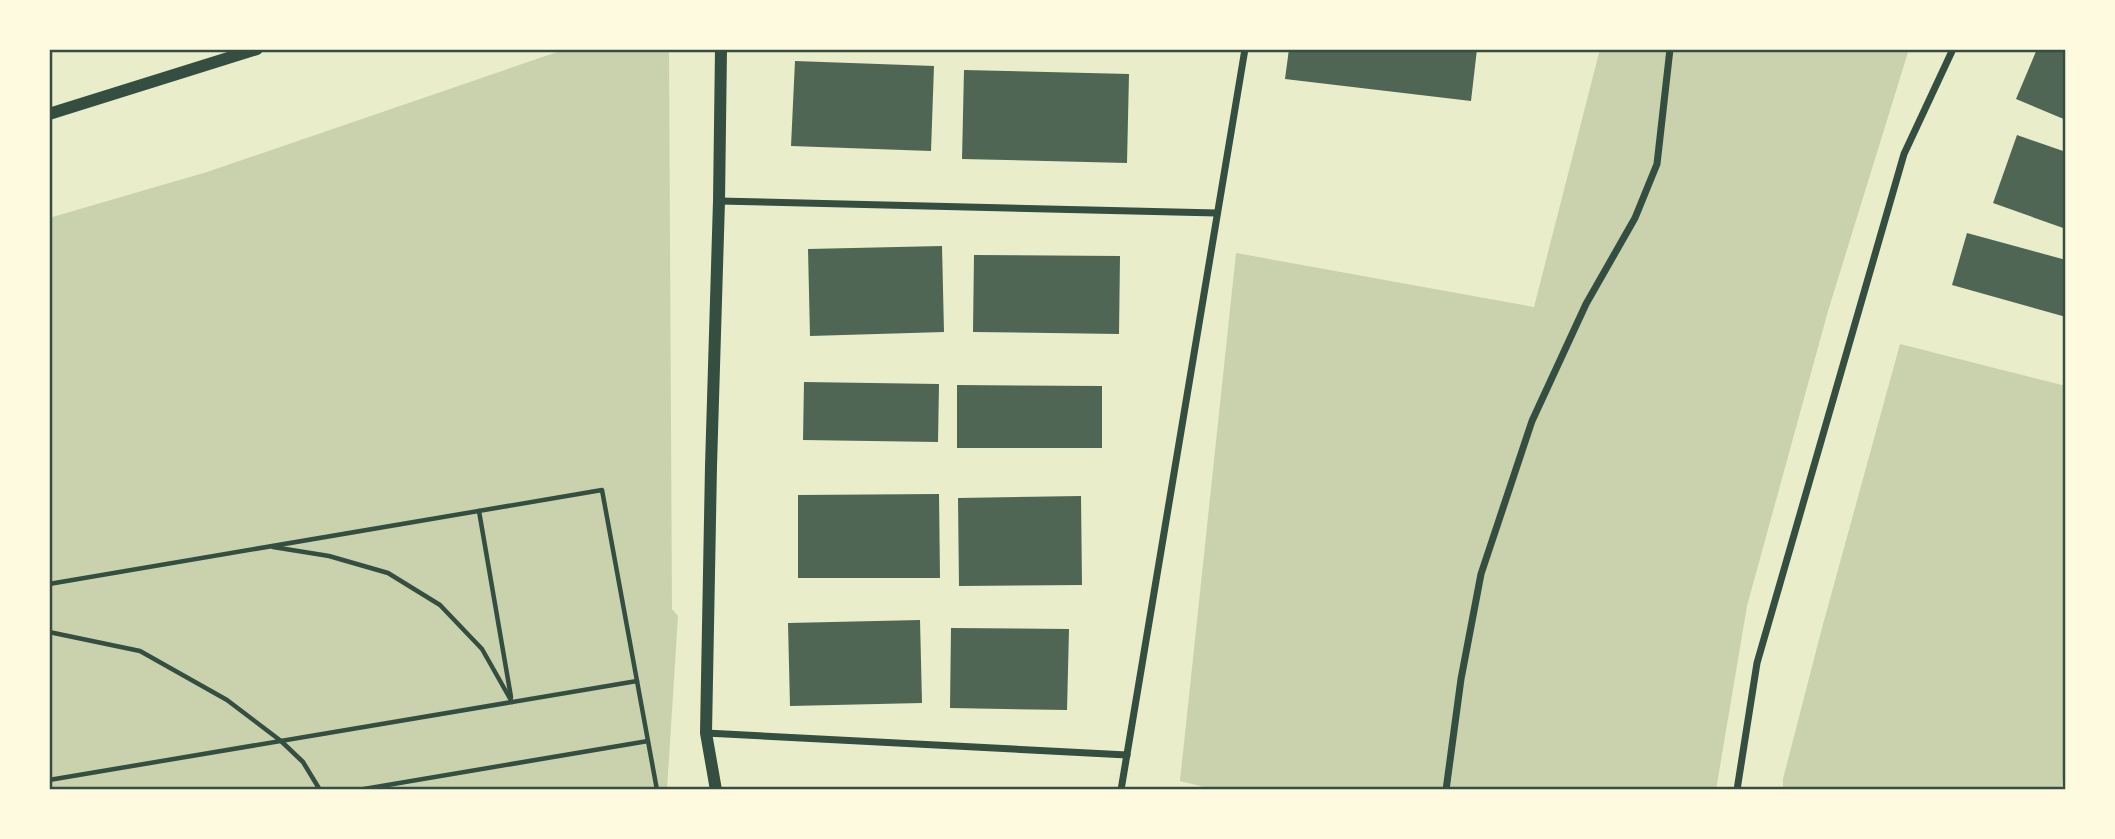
<svg xmlns="http://www.w3.org/2000/svg" width="2115" height="839" viewBox="0 0 2115 839" font-family="Poppins,sans-serif">
	<style>
		.green { fill: #cad2ad }
		.building { fill: #4f6655 }
		.lines { fill: none; stroke-linecap: round; stroke-linejoin: round }
		.path { stroke: #344e41; stroke-width: 4.5 }
		.minor { stroke: #344e41; stroke-width: 7 }
		.tertiary { stroke: #344e41; stroke-width: 12 }
		.neatline { fill: none; stroke: #344e41; stroke-width: 2.5 }
	</style>
	<rect width="100%" height="100%" fill="#e9edc9"/>
	<g class="green">
		<path d="M566 49H669L672 609 678 616 667 790H49V218L207 172Z"/>
		<path d="M1600 49H1909L1828 311 1747 606 1716 790H1216L1180 781 1236 253 1534 307Z"/>
		<path d="M1900 344 2066 386V758L2061 790H1783V779L1822 628Z"/>
	</g>
	<g class="building">
		<path d="M1289 49H1477L1471 101 1285 79Z"/>
		<path d="M2037 49H2066V120L2016 99Z"/>
		<path d="M795 61 934 66 931 151 791 146Z"/>
		<path d="M964 70 1129 74 1127 163 962 159Z"/>
		<path d="M2017 135 2066 152V229L1993 203Z"/>
		<path d="M1967 233 2066 260V317L1952 285Z"/>
		<path d="M942 246 944 332 810 336 808 249Z"/>
		<path d="M974 255 1120 256 1119 334 973 332Z"/>
		<path d="M804 382 939 384 938 442 803 440Z"/>
		<path d="M957 385 1102 386V448H957Z"/>
		<path d="M939 494 940 578H798V495Z"/>
		<path d="M1081 496 1082 585 959 586 958 498Z"/>
		<path d="M920 620 922 703 790 706 788 623Z"/>
		<path d="M951 628 1069 629 1067 710 950 708Z"/>
	</g>
	<g class="lines">
		<g class="path">
			<path d="M479 511 511 697"/>
			<path d="M273 547 329 556 388 573 440 605 482 649 512 702"/>
			<path d="M49 584 602 490 657 790"/>
			<path d="M49 632 140 651 227 700 281 741 303 762 320 790"/>
			<path d="M49 780 637 681"/>
			<path d="M358 790 648 741"/>
		</g>
		<g class="minor">
			<path d="M719 201 1217 213"/>
			<path d="M706 733 1127 755"/>
			<path d="M1121 790 1245 49"/>
			<path d="M1446 790 1461 679 1481 574 1532 421 1586 304 1635 218 1657 164 1670 49"/>
			<path d="M1737 790 1757 663 1904 154 1953 49"/>
		</g>
		<g class="tertiary">
			<path d="M49 114 257 49"/>
			<path d="M716 790 706 733 711 466 719 201 721 49"/>
		</g>
	</g>
	<rect width="2115" height="839" fill="none" stroke="#fefae0" stroke-width="102"/>
	<rect x="51" y="51" width="2013" height="737" class="neatline"/>
</svg>
